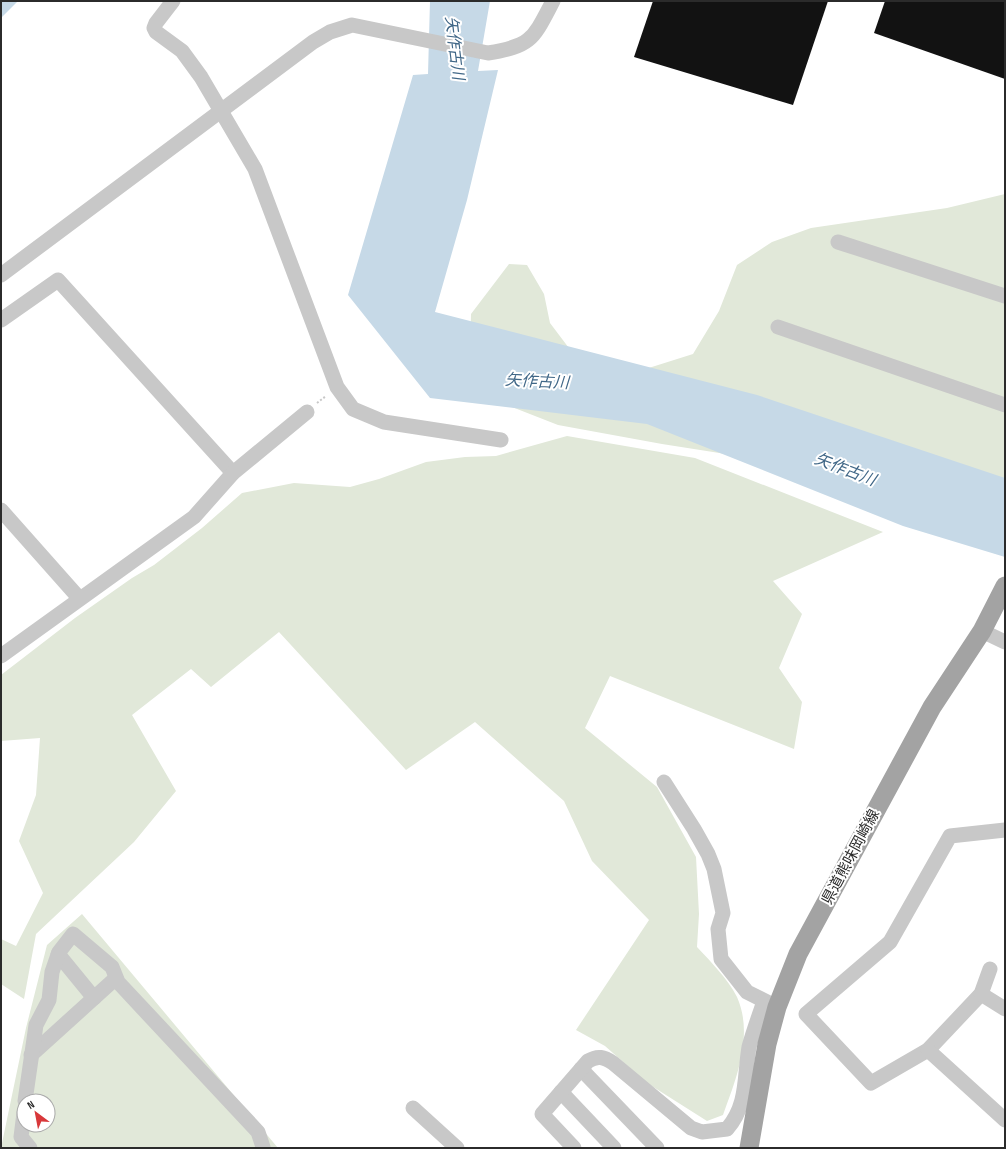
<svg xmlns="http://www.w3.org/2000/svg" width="1006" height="1149" viewBox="0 0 1006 1149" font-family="'Sofia Sans Condensed','Noto Sans JP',sans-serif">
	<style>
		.green { fill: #e1e8d9; fill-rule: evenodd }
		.water { fill: #c6d9e7 }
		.building { fill: #121212 }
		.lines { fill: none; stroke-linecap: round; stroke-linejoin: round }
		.path { stroke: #c8c8c8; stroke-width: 2; stroke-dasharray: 2 2; stroke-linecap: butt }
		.minor { stroke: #c8c8c8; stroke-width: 15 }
		.major { stroke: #a3a3a3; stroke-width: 19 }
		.labels { text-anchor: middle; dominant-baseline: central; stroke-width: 4; stroke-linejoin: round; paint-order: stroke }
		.street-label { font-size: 15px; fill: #2b2b2b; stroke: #fff }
		.water-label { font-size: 16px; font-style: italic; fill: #406787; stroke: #fff }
	</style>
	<rect width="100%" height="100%" fill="#fff"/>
	<g class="green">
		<path d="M1005 194V526L789 464 662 444 558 425 512 407 470 354 471 314 509 264 527 265 544 294 550 323 584 368 636 372 693 354 719 311 737 265 772 242 811 228 947 208Z"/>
		<path d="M567 436 695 458 883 532 773 581 802 614 779 668 802 702 794 749 610 676 585 728 657 787 696 857 699 914 697 947C711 962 728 979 737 997 754 1035 736 1079 723 1115L707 1121 647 1083 605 1046 576 1030 649 920 592 861 564 801 475 722 406 770 279 632 211 687 191 669 132 715 176 791 134 842 36 934 24 999 1 984V939L16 946 43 893 19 841 36 795 40 738 1 741V675L75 618 132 578 154 565 202 528 242 493 294 483 350 487 379 479 426 462 465 457 496 456Z"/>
		<path d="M82 914 278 1148H1L26 1028 47 945ZM24 1101H48V1125H24Z"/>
	</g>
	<g class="water">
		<path d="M1 1H18L1 18Z"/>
		<path d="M430 1H490L478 71 498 70 467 200 435 312 757 395 1005 478V557L903 526 647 424 430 398 348 295 413 75 428 74Z"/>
	</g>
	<g class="building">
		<path d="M653 1H828L793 105 634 57Z"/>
		<path d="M885 1H1005V79L874 33Z"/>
	</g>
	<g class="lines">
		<path class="path" d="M317 403 326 396"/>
		<g class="minor">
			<path d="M173 1 156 23 154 28 156 32 182 51 201 77 255 169 337 387 353 409 384 422 501 440"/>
			<path d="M838 242 1005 296"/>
			<path d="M1 275 313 42 330 32 352 25 488 53C532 46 533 39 553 1"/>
			<path d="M1 320 58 280 233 473"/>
			<path d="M778 327 1005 405"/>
			<path d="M1 510 79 598"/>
			<path d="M982 631 1005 642"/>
			<path d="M1 656 194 517 233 473 307 412"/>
			<path d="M664 782 694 829 708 854 714 869 723 913 718 929 721 959 747 992 773 1005"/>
			<path d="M58 954 94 998"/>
			<path d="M990 969 981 994 928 1050 871 1083 806 1014 890 942 950 836 1005 830"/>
			<path d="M981 994 1005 1009"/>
			<path d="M928 1050 1005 1120"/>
			<path d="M31 1055 116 978"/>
			<path d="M581 1069 657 1148"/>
			<path d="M561 1092 614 1148"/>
			<path d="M25 1101 36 1025 49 1000 52 972 59 952 73 934 112 967 118 982 258 1132 263 1147"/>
			<path d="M413 1108 457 1148"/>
			<path d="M24 1113 21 1137 30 1148"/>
			<path d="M574 1148 542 1114 588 1061C598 1055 604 1057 613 1063L691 1128 702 1132 727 1129C748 1105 744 1077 749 1047 753 1032 759 1016 764 1001"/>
		</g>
		<path class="major" d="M749 1148 767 1044 777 1007 798 954 932 707 982 631 1005 586"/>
	</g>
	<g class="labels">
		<g class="street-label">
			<text transform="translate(851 857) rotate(-62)">県道熊味岡崎線</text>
		</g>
		<g class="water-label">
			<text transform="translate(454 48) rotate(83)">矢作古川</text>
			<text transform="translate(537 382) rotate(3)">矢作古川</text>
			<text transform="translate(845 470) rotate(21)">矢作古川</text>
		</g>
	</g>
	<rect width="1006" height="1149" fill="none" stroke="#2b2b2b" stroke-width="4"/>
	<g transform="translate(36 1113) rotate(328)"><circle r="19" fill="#ffffff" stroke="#aaaaaa"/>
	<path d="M0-3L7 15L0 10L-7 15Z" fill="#d8383a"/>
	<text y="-6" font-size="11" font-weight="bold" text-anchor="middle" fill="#2b2b2b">N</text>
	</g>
</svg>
